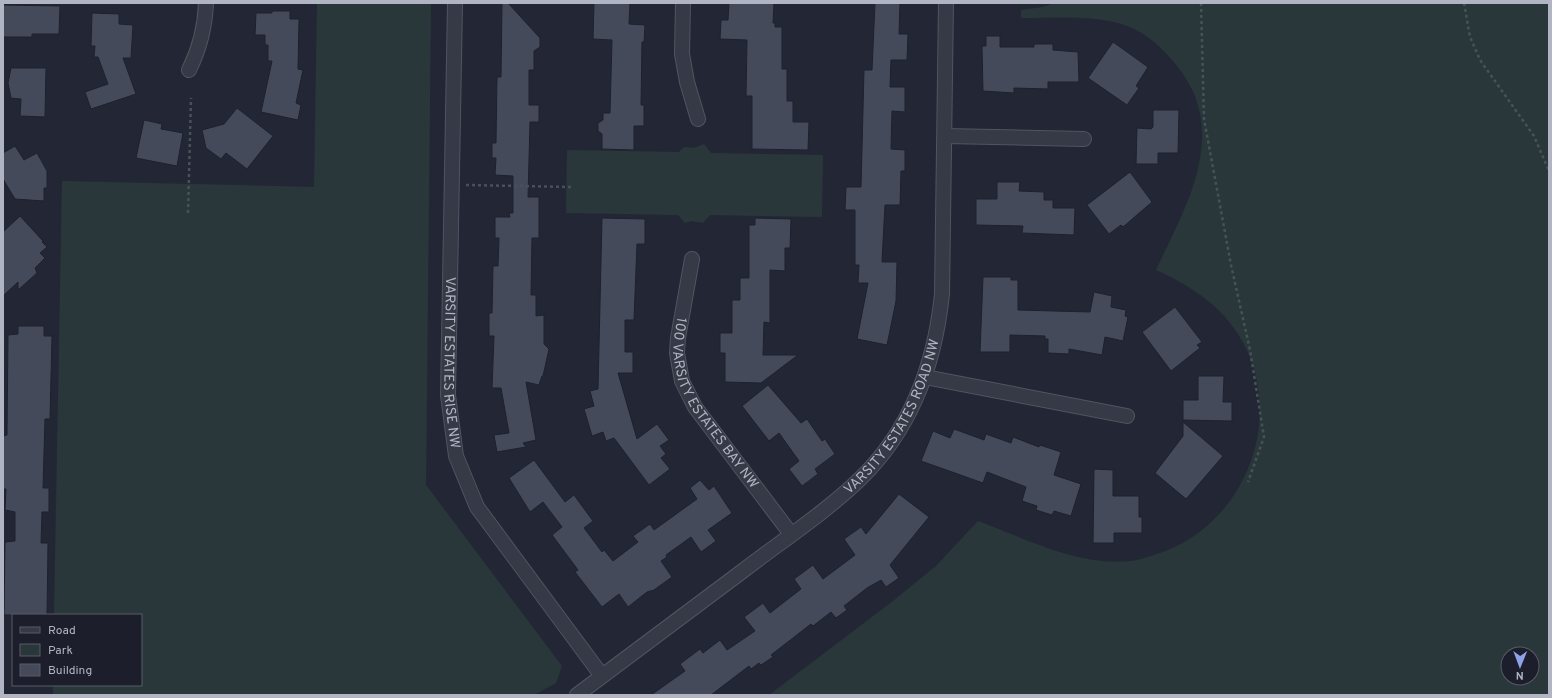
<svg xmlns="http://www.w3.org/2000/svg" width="1552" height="698" viewBox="0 0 1552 698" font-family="Overpass,sans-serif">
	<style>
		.green { fill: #29373a; fill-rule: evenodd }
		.building { fill: #454a5a; stroke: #1e212d }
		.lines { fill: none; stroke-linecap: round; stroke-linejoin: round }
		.street-casing { stroke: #515461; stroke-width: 16 }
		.path { stroke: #475258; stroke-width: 2.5; stroke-dasharray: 3 3; stroke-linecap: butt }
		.street { stroke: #363a46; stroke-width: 14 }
		.labels { text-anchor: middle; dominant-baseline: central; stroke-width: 3.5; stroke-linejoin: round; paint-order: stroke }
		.street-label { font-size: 14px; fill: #b1b4c2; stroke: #1c1f2b }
	</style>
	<rect width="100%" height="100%" fill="#232735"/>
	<g class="green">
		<path d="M317 3H431L426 485 562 666 556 683 534 695H53V685H141V615H54L62 181 314 187Z"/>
		<path d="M1054 3H1549V695H769L893 601 936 566 978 521C1027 539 1078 567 1131 561 1142 560 1153 555 1163 552 1248 521 1288 412 1238 334 1218 303 1189 285 1156 270 1188 202 1233 128 1172 60 1157 42 1140 29 1118 23 1087 15 1053 18 1021 18V10L1043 7ZM1508 654H1532V678H1508Z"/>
		<path d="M704 144 711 153 823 155 822 217 710 215 703 223 692 221 685 223 678 215 566 213 567 150 679 152 684 147 694 148Z"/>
	</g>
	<g class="building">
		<path d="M502 3H508L540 38V47L534 51V70H529V105H539V122H530L528 197H539V238H532L531 295H536V316L544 315V344L549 349 543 376H542L539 385 526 382 536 440 523 443 526 447 497 452 494 435 509 433 501 388H492L494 336H489V313H492L493 266H498L499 238H495V217H510L509 213H513V176L495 175 496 158H492V143H496L497 77H501Z"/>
		<path d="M594 3H630L629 24 645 25 644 42H642L641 105H644V126H634V150L602 149V134L598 131V123L603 120V113H610L612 40 593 39Z"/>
		<path d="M729 3H774L773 23H775V27H782V69H787V101H793V122H809L808 150 752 149V96H746L747 40 720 39 721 20H728Z"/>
		<path d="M875 3H900L899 34H908L907 60H891L890 87H905V112L892 111 891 149 905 150V171H901L900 205H885L882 262H897L896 301 887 345 857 339 868 283H858L859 265H855V210H845L846 187H861L864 70H872Z"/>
		<path d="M3 5 60 6 59 34H32V37H3Z"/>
		<path d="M272 11H290V19H299L298 69 303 70 296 103 301 105 298 120 261 112 272 61H268V45H265V35H255L256 13H272Z"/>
		<path d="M92 13 119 14V24L133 25 131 58H123L136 94 91 109 85 92 108 84 98 57H94L95 46H91Z"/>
		<path d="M986 36H1000V47H1034V44H1053V50L1078 52 1079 82H1048V89L1014 88V93L983 91 982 46H986Z"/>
		<path d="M1113 42 1148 67 1136 86 1139 88 1127 105 1088 78Z"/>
		<path d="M11 68H46L45 117 20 116 21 99 11 98 8 83Z"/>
		<path d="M237 108 273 136 247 169 226 153 221 159 206 148 202 130 224 124Z"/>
		<path d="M1153 110H1179L1178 153H1158V164H1136L1137 128 1151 129 1153 127Z"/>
		<path d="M144 120 162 124 161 129 183 133 177 166 136 158Z"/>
		<path d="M15 146 24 160 37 153 47 171V188H44V201L15 199 3 179V153Z"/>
		<path d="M1130 172 1152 202 1123 227 1121 225 1109 234 1087 205Z"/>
		<path d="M997 182H1020L1019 191 1044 192V200H1053V208H1075L1074 235 1022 233 1023 226 976 225V199H997Z"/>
		<path d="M20 216 43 241 42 242 47 247 40 253 45 258 35 268 37 273 18 290V282L3 296V232Z"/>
		<path d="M602 218 645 219V244H637L634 320H625V352H633V373H618L637 439 657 424 669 440 660 446 666 454 661 458 670 469 649 485 614 438 606 441 603 432 592 436 584 409 594 406 590 391 598 389Z"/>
		<path d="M755 218 791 219 790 248H785V271L770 270V323L764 322 763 355H798L761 383 725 382V353H720V333H732V300H740V278H749V225H755Z"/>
		<path d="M983 277H1011V280H1018V310L1090 312 1094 292 1112 296 1111 307 1126 310 1125 316 1128 317 1123 341 1105 337 1102 355 1069 349V354L1048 353V339H1045V336L1010 335V352H980Z"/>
		<path d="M1175 307 1202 342 1197 345 1200 348 1171 371 1142 332Z"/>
		<path d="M18 326H44V336H52L50 419H45L43 488H49V512H42L41 543H48L47 615H4L5 542 15 541V512L5 510 6 489H3V436L7 435 8 335 18 334Z"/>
		<path d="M1198 376H1224L1223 402H1232V421L1183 420V400H1198Z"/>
		<path d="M768 385 801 423 807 419 822 441 825 439 835 454 815 469 818 474 802 486 789 469 799 461 779 433 769 441 742 406Z"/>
		<path d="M1183 422 1223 456 1186 499 1155 473 1183 436Z"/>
		<path d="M954 429 984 440 986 434 1011 443 1013 437 1039 447 1040 445 1061 452 1054 475 1081 484 1071 516 1054 511 1052 515 1036 510 1037 506 1022 501 1026 487 987 472 983 483 921 461 933 431 950 438Z"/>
		<path d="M534 460 565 502 574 495 593 521 584 528 602 552 604 550 613 561 638 542 633 536 650 524 654 530 697 499 690 488 700 480 709 490 714 486 732 513 708 530 716 541 701 552 691 537 666 555 667 557 661 561 672 577 654 590 647 592 628 607 619 594 602 607 575 572 578 570 552 535 562 527 543 502 530 512 509 478Z"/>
		<path d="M1094 469 1113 470V496H1139V517H1142V533H1114V543H1093Z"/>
		<path d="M899 494 929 517 890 565 899 578 886 587 881 580 867 588 844 606 847 610 836 618 831 612 813 626 811 624 771 655 773 657 761 665 759 663 751 669 749 666 711 695H651L685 671 680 664 700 649 703 653 720 640 727 650 755 631 744 617 763 603 770 613 801 589 794 579 813 565 823 579 855 555 844 539 861 527 866 534Z"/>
	</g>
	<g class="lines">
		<defs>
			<g id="street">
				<path id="s1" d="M455 3 448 395 456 456 477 507 602 676"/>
				<path d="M683 3 682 54 687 82 698 119"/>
				<path d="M189 70C200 48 205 28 206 3"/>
				<path d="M945 136 1084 139"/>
				<path id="s2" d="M692 259 678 338 677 353 682 381 695 407 791 534"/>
				<path d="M925 377 1127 416"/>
				<path id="s3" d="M577 695C633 653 689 611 744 570 783 540 826 512 861 478 911 429 935 363 942 294L946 3"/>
			</g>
		</defs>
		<use href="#street" class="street-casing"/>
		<g class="path">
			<path d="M1201 3 1204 119 1231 265 1250 350 1264 437 1248 482"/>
			<path d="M1464 3 1470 37 1480 60 1534 136 1549 171"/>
			<path d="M466 185 571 187"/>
			<path d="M188 213 191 98"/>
		</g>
		<use href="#street" class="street"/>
	</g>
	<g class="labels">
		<g class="street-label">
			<text stroke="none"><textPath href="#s1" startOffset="360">VARSITY ESTATES RISE NW</textPath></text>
			<text stroke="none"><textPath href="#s2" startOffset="156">100 VARSITY ESTATES BAY NW</textPath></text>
			<text stroke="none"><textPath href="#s3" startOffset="427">VARSITY ESTATES ROAD NW</textPath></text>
		</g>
	</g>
	<rect width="1552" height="698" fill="none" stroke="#b1b4c2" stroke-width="8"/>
	<rect x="12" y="614" width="130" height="72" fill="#1c1f2b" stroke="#585b67"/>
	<rect x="20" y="627" width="20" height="6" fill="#363a46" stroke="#585b67"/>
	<text x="48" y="634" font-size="12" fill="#b1b4c2">Road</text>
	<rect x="20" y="644" width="20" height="12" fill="#29373a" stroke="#585b67"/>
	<text x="48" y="654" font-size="12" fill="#b1b4c2">Park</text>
	<rect x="20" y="664" width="20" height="12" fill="#454a5a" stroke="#585b67"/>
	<text x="48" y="674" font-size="12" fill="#b1b4c2">Building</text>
	<g transform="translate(1520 666) rotate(181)"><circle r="19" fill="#1c1f2b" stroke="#585b67"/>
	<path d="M0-3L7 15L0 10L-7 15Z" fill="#8fa1e9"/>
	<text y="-6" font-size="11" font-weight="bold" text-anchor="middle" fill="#b1b4c2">N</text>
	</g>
</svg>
